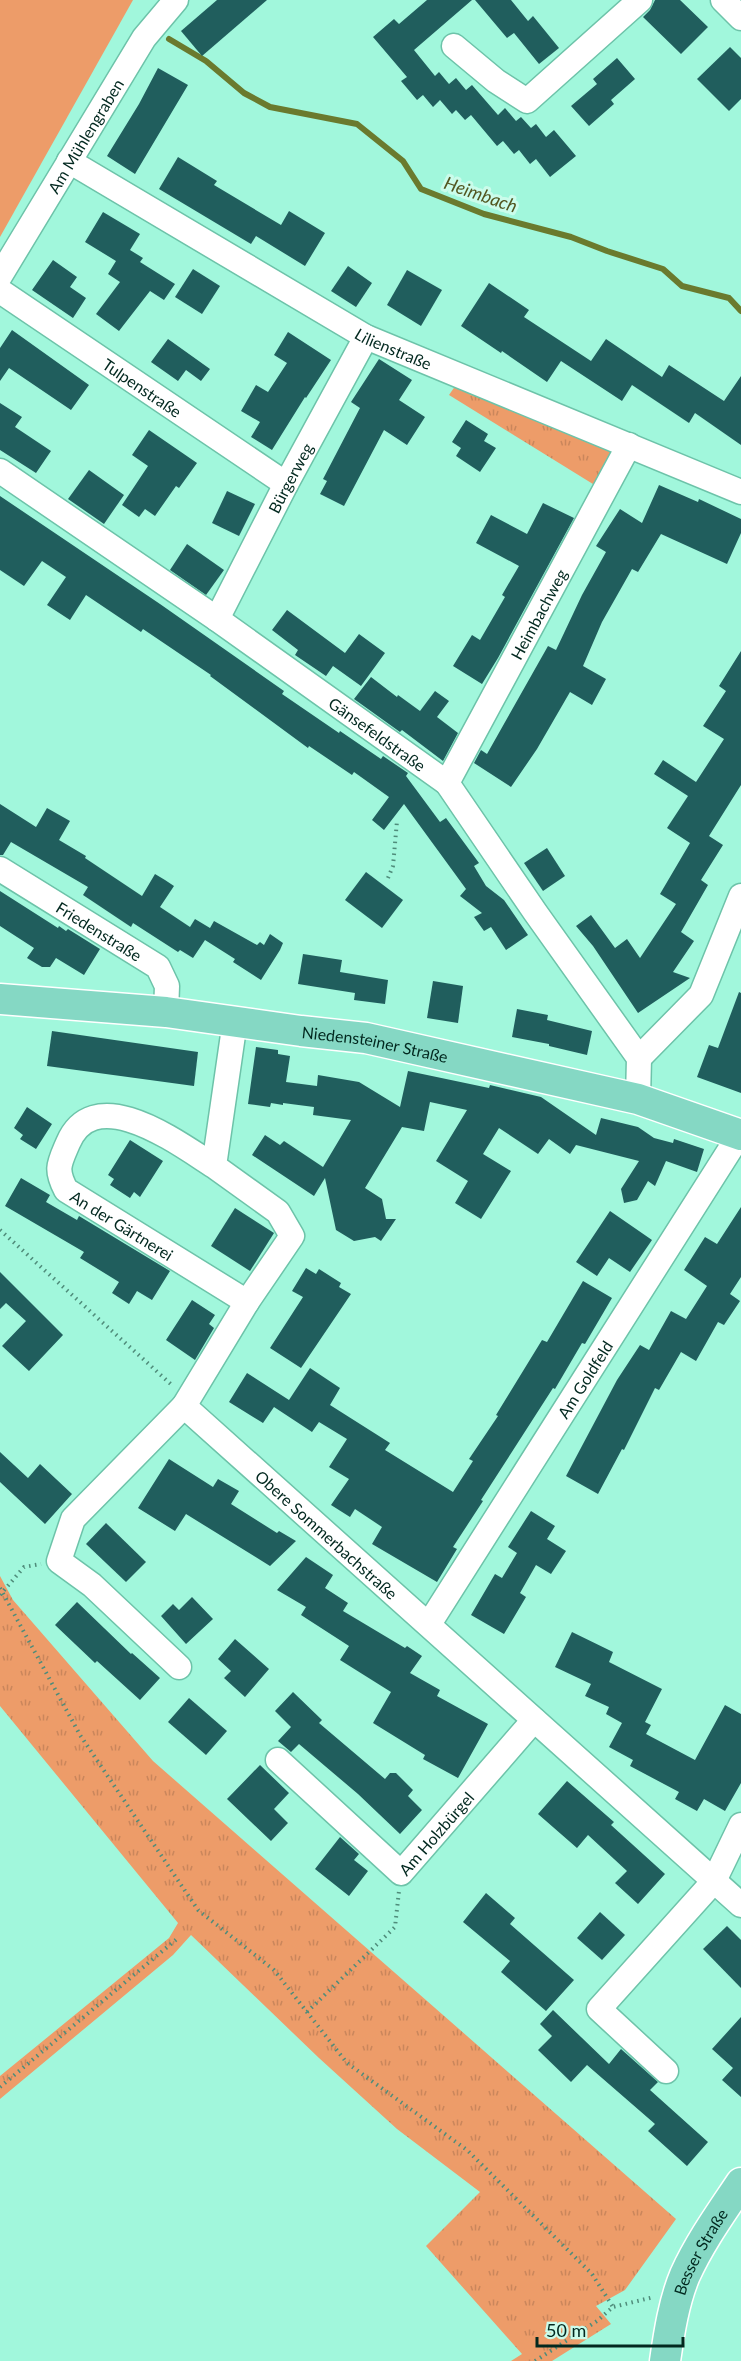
<svg xmlns="http://www.w3.org/2000/svg" width="741" height="2361" viewBox="0 0 741 2361" font-family="Lato,sans-serif">
	<style>
		.grass { fill: url(#grass-tufts) }
		.pitch { fill: #ed9c69 }
		.lines { fill: none; stroke-linecap: round; stroke-linejoin: round }
		.stream { stroke: #6a7a2e; stroke-width: 6 }
		.building { fill: #205e5d }
		.minor-casing { stroke: #6dc3a9; stroke-width: 27 }
		.major-casing { stroke: #fff; stroke-width: 33 }
		.path { stroke: #4f8c7a; stroke-width: 4; stroke-dasharray: 1.5 4.5; stroke-linecap: butt }
		.minor { stroke: #fff; stroke-width: 24 }
		.major { stroke: #85d8c4; stroke-width: 30 }
		.labels { text-anchor: middle; dominant-baseline: central; stroke-width: 6; stroke-linejoin: round; paint-order: stroke }
		.street-label { font-size: 16px; fill: #02281f; stroke: #cbfceb }
		.water-label { font-size: 18px; font-style: italic; fill: #525620; stroke: #cbfceb }
	</style>
	<defs>
		<pattern id="grass-tufts" width="24" height="20" patternUnits="userSpaceOnUse" patternTransform="scale(1.5)"><rect width="24" height="20" fill="#ed9c69"/><path d="M3 7l-1-3M5 7V3M7 7l1-3M15 17l-1-3M17 17v-4M19 17l1-3" fill="none" stroke="#ca865b"/></pattern>
	</defs>
	<rect width="100%" height="100%" fill="#a1f7dc"/>
	<g class="grass">
		<path d="M458 382 602 443 616 458 601 489 449 395Z"/>
		<path d="M0 1576 13 1600 153 1761 676 2219 625 2290 596 2306 611 2324 552 2361H511L522 2354 426 2246 480 2192 397 2129 319 2058 191 1935 173 1955 0 2099V2076L169 1938 178 1923 0 1706Z"/>
	</g>
	<path class="pitch" d="M0 0H133L0 237Z"/>
	<g class="lines">
		<path class="stream" d="M169 39 206 61 244 93 270 107 357 124 403 161 421 189 484 214 571 237 607 251 663 269 682 286 729 298 741 311"/>
	</g>
	<g class="building">
		<path d="M217 0H267L202 56 181 31Z"/>
		<path d="M427 0H472L414 50 435 76 439 72 449 84 456 78 466 90 472 85 498 115 505 108 516 121 521 117 531 128 536 124 546 137 554 130 576 156 550 177 536 159 530 164 519 150 514 154 503 141 497 146 471 115 465 120 456 110 452 114 440 100 433 107 423 95 417 100 401 81 407 77 373 37 394 19 399 24Z"/>
		<path d="M475 0H511L528 21 533 16 559 48 539 64 514 33 507 38Z"/>
		<path d="M655 0H680L708 27 681 54 643 17 650 10Z"/>
		<path d="M730 47 741 58V99L729 111 697 79Z"/>
		<path d="M617 58 635 79 611 100 614 104 589 126 571 106 597 84 593 79Z"/>
		<path d="M158 68 188 85 135 174 107 156 139 104Z"/>
		<path d="M178 157 217 181 214 185 281 225 289 211 325 233 305 266 256 236 251 244 159 189Z"/>
		<path d="M103 212 140 234 130 250 143 258 140 262 175 284 164 300 150 291 119 331 96 314 120 282 108 274 116 261 85 242Z"/>
		<path d="M53 260 77 277 70 287 86 298 73 318 32 290Z"/>
		<path d="M348 266 372 283 356 307 331 291Z"/>
		<path d="M193 269 220 286 202 314 175 297Z"/>
		<path d="M407 270 442 290 421 326 387 305Z"/>
		<path d="M489 283 529 310 524 317 591 361 606 339 662 377 669 365 724 401 741 376V445L695 413 689 423 632 385 622 401 561 361 547 382 502 351 501 353 461 326Z"/>
		<path d="M12 330 89 385 71 410 9 368 0 381V348Z"/>
		<path d="M288 332 331 360 306 398 305 397 272 450 251 437 260 422 241 411 256 385 268 392 287 363 274 355Z"/>
		<path d="M168 339 210 369 201 381 186 370 178 381 151 362Z"/>
		<path d="M379 359 412 380 399 400 425 417 407 445 384 430 344 506 320 494 327 481 323 479 360 408 351 402Z"/>
		<path d="M0 403 22 417 15 427 51 451 36 473 0 450Z"/>
		<path d="M466 420 488 434 484 441 496 448 480 472 456 456 461 448 452 442Z"/>
		<path d="M149 430 197 463 179 488 176 486 155 516 145 509 139 517 122 505 148 466 132 455Z"/>
		<path d="M89 470 124 495 104 524 68 499Z"/>
		<path d="M659 485 698 502 699 499 741 519V533L727 564 661 534 638 572 632 569 602 622 583 666 606 679 592 705 570 692 537 749 511 787 474 763 481 750 487 754 548 646 556 650 582 595 606 552 596 546 620 509 642 523Z"/>
		<path d="M227 491 255 504 239 536 212 523Z"/>
		<path d="M0 496 160 604 284 691 282 694 339 733 340 731 381 759 383 756 408 773 406 776 440 822 446 818 479 863 474 866 486 886 504 900 528 935 506 950 491 927 484 931 474 917 482 913 460 896 466 889 404 804 384 830 372 820 389 797 354 772 352 775 309 746 308 748 210 676 211 675 143 629 141 632 86 595 70 620 47 605 66 577 42 561 24 586 0 570Z"/>
		<path d="M543 503 574 518 498 658 482 684 453 666 472 635 480 640 505 597 502 595 519 566 476 543 491 515 527 534Z"/>
		<path d="M187 544 224 570 206 595 170 570Z"/>
		<path d="M287 610 345 653 359 634 385 653 361 686 333 666 326 676 295 655 298 650 272 630Z"/>
		<path d="M741 651V785L709 836 723 845 701 880 708 885 681 932 694 941 673 972 690 978 638 1013 593 946 576 926 591 915 615 948 627 939 640 958 676 904 660 894 690 843 667 828 688 796 654 774 663 760 696 782 724 739 703 726 726 691 719 686Z"/>
		<path d="M371 677 397 697 398 695 420 711 435 691 449 701 437 717 458 733 443 761 402 730 400 732 354 699Z"/>
		<path d="M0 804 36 827 47 808 70 821 59 840 86 856 85 858 142 896 155 874 165 880 174 886 160 907 190 927 195 919 210 928 214 921 257 945 260 942 264 945 270 934 283 943 280 950 261 980 233 962 235 959 205 940 193 958 180 950 178 952 133 923 131 927 83 895 88 887 11 842 3 855H0Z"/>
		<path d="M547 848 565 876 543 891 524 863Z"/>
		<path d="M366 872 403 900 382 928 345 900Z"/>
		<path d="M0 891 58 928 59 926 66 931 68 929 100 949 84 975 56 958 50 967H42L27 958 34 948 0 926Z"/>
		<path d="M303 954 342 960 340 972 388 980 385 1004 354 1000 355 993 298 984Z"/>
		<path d="M433 981 463 986 458 1023 427 1018Z"/>
		<path d="M739 992 741 993V1093L697 1077 709 1045 718 1048Z"/>
		<path d="M517 1009 548 1015 547 1020 592 1031 587 1055 549 1046V1044L512 1037Z"/>
		<path d="M52 1031 198 1052 194 1086 47 1066Z"/>
		<path d="M256 1047 278 1050V1054L290 1056 286 1082 317 1086 318 1075 359 1082 400 1107 408 1071 489 1088 490 1085 541 1097 596 1135 601 1118 638 1127 654 1138 673 1143 674 1139 704 1149 697 1172 666 1161 655 1186 648 1181 637 1200 624 1203 621 1189 639 1161 576 1145 570 1154 549 1139 538 1154 499 1128 483 1154 511 1171 481 1219 455 1203 468 1181 436 1161 467 1110 430 1102 424 1131 402 1127 365 1188 382 1199 386 1219H396L381 1241 375 1237 354 1241 336 1230 325 1178 314 1196 252 1155 265 1135 280 1145 284 1141 323 1167 351 1120 313 1115 314 1107 283 1103V1105L271 1103 270 1107 248 1104Z"/>
		<path d="M27 1107 52 1124 36 1149 20 1139 23 1135 14 1128Z"/>
		<path d="M130 1140 163 1161 140 1197 134 1192 130 1198 110 1185 114 1179 108 1175Z"/>
		<path d="M21 1178 50 1195 46 1202 77 1220 79 1216 170 1271 152 1300 137 1291 129 1304 112 1293 119 1282 80 1258 84 1252 5 1206Z"/>
		<path d="M741 1207V1277L730 1294 740 1301 724 1325 718 1322 696 1361 681 1352 659 1390 655 1388 624 1450 622 1449 598 1494 566 1476 617 1380 640 1345 649 1350 671 1311 686 1319 707 1286 684 1270 705 1237 717 1244Z"/>
		<path d="M235 1208 274 1233 250 1271 211 1246Z"/>
		<path d="M610 1211 652 1240 630 1272 609 1258 597 1276 576 1262Z"/>
		<path d="M306 1268 316 1274 319 1269 341 1283 339 1287 351 1294 301 1368 270 1348 303 1297 292 1291Z"/>
		<path d="M0 1272 63 1335 29 1371 2 1346 26 1321 6 1303 0 1309Z"/>
		<path d="M583 1281 612 1298 585 1344 582 1343 555 1389 553 1388 481 1500 483 1501 453 1547 457 1549 437 1582 372 1544 382 1527 355 1509 350 1517 331 1505 349 1479 329 1467 347 1439 319 1422 312 1432 274 1407 263 1423 229 1402 247 1373 289 1400 310 1368 340 1388 330 1405 390 1443 385 1450 453 1492 473 1461 469 1459 498 1416 496 1415 542 1340 547 1342Z"/>
		<path d="M192 1300 215 1315 209 1324 214 1328 195 1360 166 1340Z"/>
		<path d="M0 1452 28 1478 40 1464 72 1494 45 1524 0 1482Z"/>
		<path d="M169 1459 213 1487 218 1479 239 1491 231 1504 277 1533 279 1531 296 1541 270 1566 186 1514 175 1531 138 1508Z"/>
		<path d="M531 1511 555 1526 547 1539 566 1551 551 1574 536 1565 520 1593 526 1597 504 1634 471 1615 495 1574 502 1578 517 1553 508 1547Z"/>
		<path d="M106 1523 146 1562 126 1582 86 1544Z"/>
		<path d="M306 1557 333 1575 325 1588 348 1603 343 1611 405 1648 407 1646 422 1656 410 1673 440 1690 437 1696 488 1724 458 1778 423 1759 425 1755 373 1723 391 1692 340 1660 349 1646 301 1615 306 1607 277 1590Z"/>
		<path d="M192 1597 213 1619 186 1644 161 1616 173 1604 179 1610Z"/>
		<path d="M77 1602 131 1654 132 1653 160 1678 140 1700 97 1661 95 1663 55 1625Z"/>
		<path d="M572 1632 613 1652 609 1662 662 1689 645 1722 651 1725 646 1734 695 1760 725 1705 741 1714V1783L725 1811 704 1799 697 1811 675 1799 679 1792 630 1766 633 1760 609 1747 622 1723 606 1714 609 1707 585 1696 591 1684 555 1667Z"/>
		<path d="M235 1639 269 1669 245 1697 224 1678 231 1671 218 1659Z"/>
		<path d="M293 1692 322 1720 319 1723 385 1779 390 1773H396L413 1790 408 1796 422 1810 400 1834 358 1794 299 1744 291 1752 278 1741 291 1727 275 1711Z"/>
		<path d="M189 1698 227 1731 206 1755 168 1722Z"/>
		<path d="M260 1765 289 1793 274 1809 288 1823 271 1841 227 1799Z"/>
		<path d="M567 1781 614 1822 611 1825 665 1874 638 1904 615 1883 627 1871 588 1835 577 1848 538 1814Z"/>
		<path d="M340 1837 359 1854 354 1860 368 1871 349 1896 315 1869Z"/>
		<path d="M486 1893 515 1918 510 1924 574 1980 546 2011 501 1972 510 1961 463 1922Z"/>
		<path d="M600 1912 625 1935 602 1960 577 1938Z"/>
		<path d="M727 1926 741 1940V1988L703 1949Z"/>
		<path d="M553 2010 609 2064 621 2049 658 2082 650 2090 708 2142 687 2166 648 2131 655 2124 587 2065 571 2082 538 2050 552 2036 540 2024Z"/>
		<path d="M741 2017V2097L722 2080 733 2068 712 2049Z"/>
	</g>
	<g class="lines">
		<defs>
			<g id="minor">
				<path d="M723 0 741 18"/>
				<path d="M454 46 496 81 527 101 640 0"/>
				<path id="s1" d="M69 161 366 337 741 492"/>
				<path id="s2" d="M0 276 144 38 176 0"/>
				<path id="s3" d="M0 291 286 484"/>
				<path id="s4" d="M0 471 217 619 447 783 535 912 639 1058 638 1099"/>
				<path id="s5" d="M217 619 286 484 366 337"/>
				<path id="s6" d="M447 783 629 445"/>
				<path id="s7" d="M0 869 158 967 167 986 166 1012"/>
				<path d="M639 1058 701 995 741 896"/>
				<path id="s8" d="M214 1166C179 1144 95 1080 68 1143 59 1164 55 1169 66 1190L247 1302 292 1236 278 1212 214 1166 235 1021"/>
				<path d="M184 1406 247 1302"/>
				<path id="s9" d="M429 1624 740 1134"/>
				<path id="s10" d="M179 1667 92 1585 59 1561 73 1519 184 1406 741 1905"/>
				<path id="s11" d="M278 1760 401 1873 534 1720"/>
				<path d="M666 2071 599 2009 714 1881 741 1825"/>
			</g>
			<g id="major">
				<path id="s12" d="M0 999 166 1012 301 1031 366 1038 638 1099 741 1135"/>
				<path id="s13" d="M665 2361C669 2333 674 2301 685 2275 700 2242 721 2213 741 2183"/>
			</g>
		</defs>
		<use href="#minor" class="minor-casing"/>
		<use href="#major" class="major-casing"/>
		<g class="path">
			<path d="M388 878 393 866 397 821"/>
			<path d="M0 1230 173 1386"/>
			<path d="M0 1588 80 1735 198 1910 274 1970 347 2063 467 2150 592 2274 613 2307"/>
			<path d="M0 1595 24 1567 41 1564"/>
			<path d="M307 2012 395 1927 399 1891"/>
			<path d="M0 2087 178 1938"/>
			<path d="M535 2361 597 2321 613 2307 654 2297"/>
		</g>
		<use href="#minor" class="minor"/>
		<use href="#major" class="major"/>
	</g>
	<g class="labels">
		<g class="street-label">
			<text stroke="none"><textPath href="#s2" startOffset="164">Am Mühlengraben</textPath></text>
			<text stroke="none"><textPath href="#s1" startOffset="375">Lilienstraße</textPath></text>
			<text stroke="none"><textPath href="#s3" startOffset="172">Tulpenstraße</textPath></text>
			<text stroke="none"><textPath href="#s5" startOffset="159">Bürgerweg</textPath></text>
			<text stroke="none"><textPath href="#s6" startOffset="192">Heimbachweg</textPath></text>
			<text stroke="none"><textPath href="#s4" startOffset="460">Gänsefeldstraße</textPath></text>
			<text stroke="none"><textPath href="#s7" startOffset="117">Friedenstraße</textPath></text>
			<text stroke="none"><textPath href="#s12" startOffset="378">Niedensteiner Straße</textPath></text>
			<text stroke="none"><textPath href="#s8" startOffset="286">An der Gärtnerei</textPath></text>
			<text stroke="none"><textPath href="#s9" startOffset="290">Am Goldfeld</textPath></text>
			<text stroke="none"><textPath href="#s10" startOffset="555">Obere Sommerbachstraße</textPath></text>
			<text stroke="none"><textPath href="#s11" startOffset="220">Am Holzbürgel</textPath></text>
			<text stroke="none"><textPath href="#s13" startOffset="116">Besser Straße</textPath></text>
		</g>
		<g class="water-label">
			<text transform="translate(481 194) rotate(19)">Heimbach</text>
		</g>
	</g>
	<path d="M537 2337v9h146v-9" fill="none" stroke="#02281f" stroke-width="3"/>
	<text x="546" y="2337" font-size="18" fill="#02281f" stroke="#cbfceb" stroke-width="4.5" paint-order="stroke">50 m</text>
</svg>
